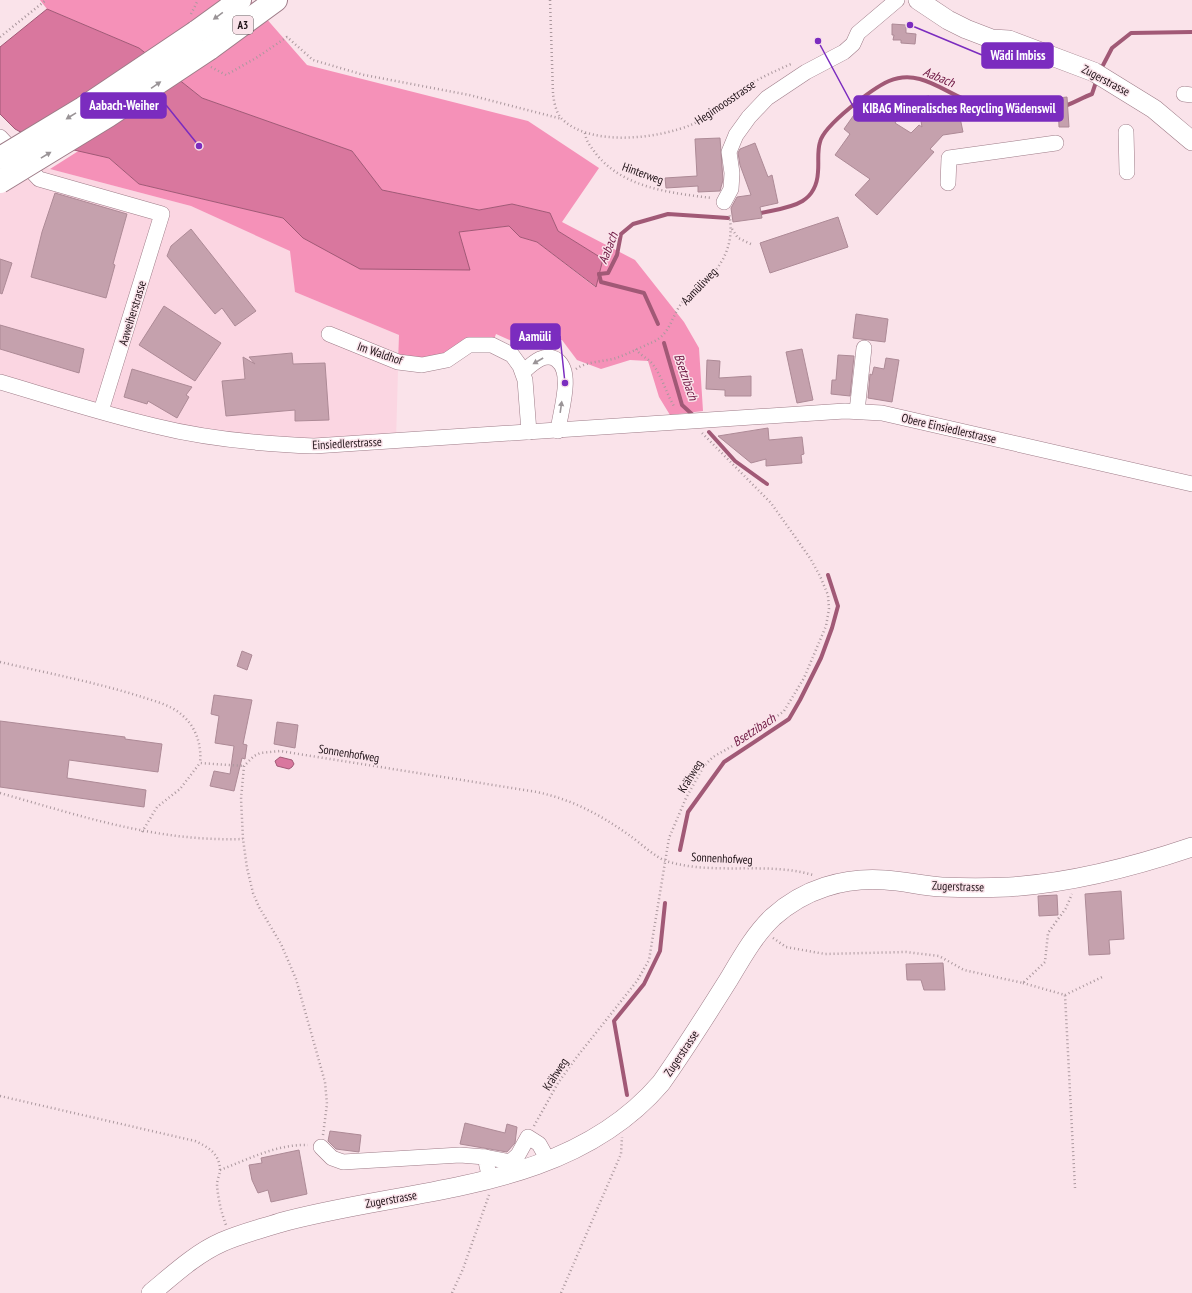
<svg xmlns="http://www.w3.org/2000/svg" width="1192" height="1293" viewBox="0 0 1192 1293" font-family="'PT Sans Narrow',sans-serif">
	<style>
		.built { fill: #fbd6e2 }
		.forest { fill: #f591b8 }
		.water { fill: #d9779e; stroke: #a15976 }
		.lines { fill: none; stroke-linecap: round; stroke-linejoin: round }
		.stream { stroke: #a15976; stroke-width: 4 }
		.building { fill: #c5a1ad; stroke: #ad8a96 }
		.minor-casing { stroke: #9e7c88; stroke-width: 16 }
		.major-casing { stroke: #9e7c88; stroke-width: 20 }
		.highway-casing { stroke: #9e7c88; stroke-width: 24 }
		.path { stroke: #ab989e; stroke-width: 2.5; stroke-dasharray: 1 3; stroke-linecap: butt }
		.minor { stroke: #fff; stroke-width: 15 }
		.major { stroke: #fff; stroke-width: 19 }
		.highway { stroke: #fff; stroke-width: 22 }
		.highway-bridge-casing { stroke: #9e7c88; stroke-width: 24; stroke-linecap: butt }
		.highway-bridge { stroke: #fff; stroke-width: 22 }
		.oneway { fill: #9a9497 }
		.labels { text-anchor: middle; dominant-baseline: central; stroke-width: 3; stroke-linejoin: round; paint-order: stroke }
		.shield { fill: #fae3ea; stroke: #615156; stroke-width: 1 }
		.shield-label { font-size: 11px; font-weight: bold; fill: #1f1217 }
		.street-label { font-size: 12px; fill: #1f1217; stroke: #fae3ea }
		.water-label { font-size: 13px; font-style: italic; fill: #6e1742; stroke: #fae3ea }
		.leader { fill: none; stroke: #7b2cbf; stroke-width: 1.5 }
		.callout-dot { fill: #7b2cbf; stroke: #fae3ea; stroke-width: 1.5 }
		.callout { fill: #7b2cbf; stroke: #7b2cbf; stroke-width: 1.5 }
		.callout-label { font-size: 13px; text-anchor: middle; font-weight: bold; fill: #fff }
	</style>
	<rect width="100%" height="100%" fill="#fae3ea"/>
	<path class="built" d="M0 151 50 169 191 206 291 251 295 292 399 335 396 441 261 444 0 382Z"/>
	<path class="forest" d="M40 0H250L307 65 528 121 599 168 562 222 635 260 684 322 699 348 703 411 670 415 659 397 648 361 630 360 601 369 577 360 562 340 541 338 521 345 496 334 492 345 447 360 398 362 399 335 295 292 290 251 191 206 50 169 80 150 109 158 139 184 283 218 303 238 469 270 459 232 509 226 520 237 537 242 595 287 603 259 558 231 550 213 512 204 479 210 381 190 352 151 202 98 139 48 47 9Z"/>
	<g class="water">
		<path d="M47 9 139 48 202 98 352 151 382 190 479 210 512 204 550 213 558 231 603 259 596 287 537 242 520 237 509 226 459 232 470 270 360 269 303 238 283 218 139 184 109 158 39 142 15 129 0 114V47Z"/>
		<path d="M280 757 292 760 294 764 292 767 289 769 277 766 275 761Z"/>
	</g>
	<g class="lines">
		<g class="stream">
			<path d="M1100 71 1112 48 1131 33 1192 32"/>
			<path d="M761 213C788 207 816 206 818 172 819 162 817 152 820 142 824 125 873 88 889 81 922 67 947 96 977 104 996 109 1017 108 1037 108 1044 108 1051 109 1058 108 1069 106 1081 98 1092 94L1097 79"/>
			<path d="M599 274 608 273 617 255 621 234 633 224 668 214 728 218"/>
			<path d="M599 274 601 282 644 293 658 324"/>
			<path d="M664 343 682 405 694 416"/>
			<path d="M709 432 735 461 767 484"/>
			<path d="M680 850 688 812 724 762 789 719 800 700 821 658 832 628 838 606 828 575"/>
			<path d="M627 1095 614 1021 644 984 660 951 665 903"/>
		</g>
	</g>
	<g class="building">
		<path d="M892 24 906 25V33L916 34 915 44 901 43V40H893L894 35H892Z"/>
		<path d="M929 96 931 104 944 102 945 110 958 108 963 132 943 135 930 149 934 152 877 215 855 195 870 179 835 155 850 134 844 129 856 112 862 117 870 105 880 112 886 103 902 113 895 123 911 133 919 125 922 127 917 98Z"/>
		<path d="M1067 97 1069 127H1059L1058 98Z"/>
		<path d="M720 138 723 180 720 191 698 192V186L666 188 665 178 697 176 695 139Z"/>
		<path d="M755 143 768 177 772 175 778 203 760 207 762 218 733 222 731 208 737 197 751 195 740 165 738 153 740 149Z"/>
		<path d="M55 193 127 214 113 264 115 265 106 298 31 277 42 232Z"/>
		<path d="M838 217 848 247 770 273 760 243Z"/>
		<path d="M191 229 256 311 235 326 222 308 215 314 167 256 171 246Z"/>
		<path d="M0 259 12 263 2 294 0 293Z"/>
		<path d="M164 306 221 343 195 381 139 345Z"/>
		<path d="M856 314 888 319 885 342 853 338Z"/>
		<path d="M0 325 84 349 79 373 0 349Z"/>
		<path d="M802 349 813 400 797 403 786 352Z"/>
		<path d="M292 353 293 364 325 363 329 420 295 421V410L226 416 222 381 245 379 243 357 255 364 249 357Z"/>
		<path d="M838 355 854 356 850 396 831 394 832 380H836Z"/>
		<path d="M886 358 899 360 892 402 868 398 870 374 872 375 874 367 884 369Z"/>
		<path d="M707 360 720 361 719 378 751 376V396H725V390L706 389Z"/>
		<path d="M132 369 192 387 186 395 189 397 177 418 148 401 147 404 124 397Z"/>
		<path d="M768 428 769 440 802 437 804 454 801 455 802 463 766 466V459L751 463 718 436Z"/>
		<path d="M242 651 252 655 247 670 237 666Z"/>
		<path d="M214 695 252 700 243 744 247 745 245 759 242 758 234 791 210 786 214 771 230 774 234 746 215 743 219 716 211 714Z"/>
		<path d="M0 721 125 737V739L162 744 158 772 69 760 67 778 146 790 144 807 0 787Z"/>
		<path d="M277 722 298 725 295 748 274 744Z"/>
		<path d="M1121 891 1124 939 1109 940 1110 954 1089 955 1085 894Z"/>
		<path d="M1057 895 1058 915 1039 916 1038 896Z"/>
		<path d="M943 963 945 990H924L921 980H907L906 964Z"/>
		<path d="M465 1123 505 1133 507 1124 517 1127 515 1143 507 1152 460 1144Z"/>
		<path d="M330 1131 361 1135 359 1152 336 1149 328 1141Z"/>
		<path d="M299 1150 307 1194 271 1202 268 1190 258 1193 252 1180 249 1165 262 1163 261 1158Z"/>
	</g>
	<g class="lines">
		<defs>
			<g id="minor">
				<path d="M1184 94 1192 95"/>
				<path d="M1126 132 1127 172"/>
				<path d="M0 137 39 179 162 214 101 411"/>
				<path d="M948 183 949 158 1056 143"/>
				<path d="M724 202 731 189 732 173 729 152 736 135 749 117 767 98 806 72 844 52 853 44 858 33 897 0"/>
				<path d="M329 334 398 362 422 365 447 360 469 345H492L512 355 520 366 525 380 529 432"/>
				<path d="M523 372C532 364 545 351 557 360 574 373 560 412 558 431"/>
				<path d="M0 382C51 397 103 414 155 426 207 439 261 444 314 446L845 411 882 413 1192 484"/>
				<path d="M857 411 864 348"/>
				<path d="M321 1147 332 1158 343 1162 460 1155 485 1157 490 1179"/>
				<path d="M485 1157 510 1162 518 1155 528 1137 539 1144 548 1160"/>
			</g>
			<g id="major">
				<path d="M918 0 948 20 966 29 992 39 1009 40 1094 72 1154 109 1192 141"/>
				<path d="M151 1293C173 1275 195 1254 222 1242 240 1234 260 1229 279 1223 409 1187 567 1193 661 1083 685 1049 707 1014 729 979 742 957 755 934 773 917 804 889 844 877 885 880 904 881 923 886 942 887 964 888 987 888 1009 887 1071 883 1133 867 1192 847"/>
			</g>
			<g id="highway">
				<path d="M196 32 240 0"/>
				<path d="M209 49 276 0"/>
			</g>
		</defs>
		<use href="#minor" class="minor-casing"/>
		<use href="#major" class="major-casing"/>
		<use href="#highway" class="highway-casing"/>
		<g class="path">
			<path d="M550 0 553 94C554 102 556 113 562 119 590 147 659 139 693 124 712 115 727 99 745 87 760 78 775 71 791 64"/>
			<path d="M191 14 198 0"/>
			<path d="M0 37 46 0"/>
			<path d="M211 67 226 75 256 58 287 37 313 60 364 75 469 95 562 119"/>
			<path d="M585 133C586 142 592 148 597 155 624 188 671 193 712 198"/>
			<path d="M732 229 738 238 753 245"/>
			<path d="M636 349C640 356 649 358 654 366 663 379 667 395 675 408"/>
			<path d="M576 369C587 361 603 362 616 358 628 354 641 347 653 342 670 334 671 318 681 304 686 297 695 292 701 286 724 265 735 243 729 213"/>
			<path d="M0 662C47 673 94 682 139 696 154 701 172 705 183 716 196 727 202 746 200 763"/>
			<path d="M0 793C81 816 157 842 243 839"/>
			<path d="M142 832 157 807 180 789 200 763 244 766"/>
			<path d="M773 938 786 947 825 954 906 952 939 956 964 970 1023 983 1045 962 1048 933 1066 908 1072 894"/>
			<path d="M1023 983 1065 995 1075 1188"/>
			<path d="M1065 995 1102 977"/>
			<path d="M0 1096 195 1141C208 1147 219 1153 220 1169 220 1174 217 1180 217 1185 218 1198 221 1212 226 1225"/>
			<path d="M534 1126 558 1083 576 1058 637 981 649 960 669 838 686 798 704 766 713 757 755 733 784 711 804 678 826 626 829 609 828 595 820 576 810 558 771 503 702 433"/>
			<path d="M323 1135 327 1104 325 1082 296 979 281 944 259 907 253 893 247 868 243 839 241 799 244 766 254 756 260 753 280 751 537 792C573 800 599 814 629 835 639 842 655 857 666 861 714 876 766 861 813 875"/>
			<path d="M220 1170C249 1159 277 1144 308 1145"/>
			<path d="M452 1293 463 1269 489 1195"/>
			<path d="M561 1293 621 1154 622 1137"/>
		</g>
		<use href="#minor" class="minor"/>
		<use href="#major" class="major"/>
		<use href="#highway" class="highway"/>
		<defs>
			<g id="highway-bridge">
				<path d="M0 158 83 108 196 32"/>
				<path d="M0 182 108 116 209 49"/>
			</g>
		</defs>
		<use href="#highway-bridge" class="highway-bridge-casing"/>
		<use href="#highway-bridge" class="highway-bridge"/>
	</g>
	<defs><path id="oneway-solid" d="M-6-.8H1V-3.2L6.5 0L1 3.2V.8H-6Z"/></defs>
	<g class="oneway">
		<use href="#oneway-solid" transform="translate(218 16) rotate(144)"/>
		<use href="#oneway-solid" transform="translate(156 85) rotate(-34)"/>
		<use href="#oneway-solid" transform="translate(71 116) rotate(148)"/>
		<use href="#oneway-solid" transform="translate(46 155) rotate(-31)"/>
		<use href="#oneway-solid" transform="translate(538 361) rotate(150)"/>
		<use href="#oneway-solid" transform="translate(561 407) rotate(-82)"/>
	</g>
	<g class="labels">
		<rect class="shield" x="233" y="16" width="20" height="18" rx="3"/>
		<g class="shield-label">
			<text x="243" y="25">A3</text>
		</g>
		<g class="street-label">
			<text transform="translate(1106 80) rotate(28)">Zugerstrasse</text>
			<text transform="translate(725 102) rotate(-34)">Hegimoosstrasse</text>
			<text transform="translate(643 173) rotate(20)">Hinterweg</text>
			<text transform="translate(699 286) rotate(-46)">Aamüliweg</text>
			<text transform="translate(132 313) rotate(-73)">Aaweiherstrasse</text>
			<text transform="translate(380 353) rotate(19)">Im Waldhof</text>
			<text transform="translate(949 428) rotate(13)">Obere Einsiedlerstrasse</text>
			<text transform="translate(347 443) rotate(-3)">Einsiedlerstrasse</text>
			<text transform="translate(349 753) rotate(9)">Sonnenhofweg</text>
			<text transform="translate(690 776) rotate(-58)">Krähweg</text>
			<text transform="translate(722 858) rotate(3)">Sonnenhofweg</text>
			<text transform="translate(958 886) rotate(2)">Zugerstrasse</text>
			<text transform="translate(681 1053) rotate(-56)">Zugerstrasse</text>
			<text transform="translate(555 1074) rotate(-57)">Krähweg</text>
			<text transform="translate(391 1199) rotate(-10)">Zugerstrasse</text>
		</g>
		<g class="water-label">
			<text transform="translate(939 77) rotate(22)">Aabach</text>
			<text transform="translate(608 248) rotate(-69)">Aabach</text>
			<text transform="translate(686 377) rotate(71)">Bsetzibach</text>
			<text transform="translate(754 730) rotate(-33)">Bsetzibach</text>
		</g>
	</g>
	<path class="leader" d="M910 25L982 55M199 146L166 105M818 41L854 108M565 383L560 336"/>
	<g class="callout-dot">
		<circle cx="910" cy="25" r="4"/>
		<circle cx="199" cy="146" r="4"/>
		<circle cx="818" cy="41" r="4"/>
		<circle cx="565" cy="383" r="4"/>
	</g>
	<g class="callout">
		<rect x="982" y="43" width="71" height="25" rx="4"/>
		<rect x="81" y="93" width="85" height="25" rx="4"/>
		<rect x="854" y="96" width="209" height="25" rx="4"/>
		<rect x="511" y="324" width="49" height="25" rx="4"/>
	</g>
	<g class="callout-label">
		<text x="1018" y="60">Wädi Imbiss</text>
		<text x="124" y="110">Aabach-Weiher</text>
		<text x="959" y="113">KIBAG Mineralisches Recycling Wädenswil</text>
		<text x="535" y="341">Aamüli</text>
	</g>
</svg>
